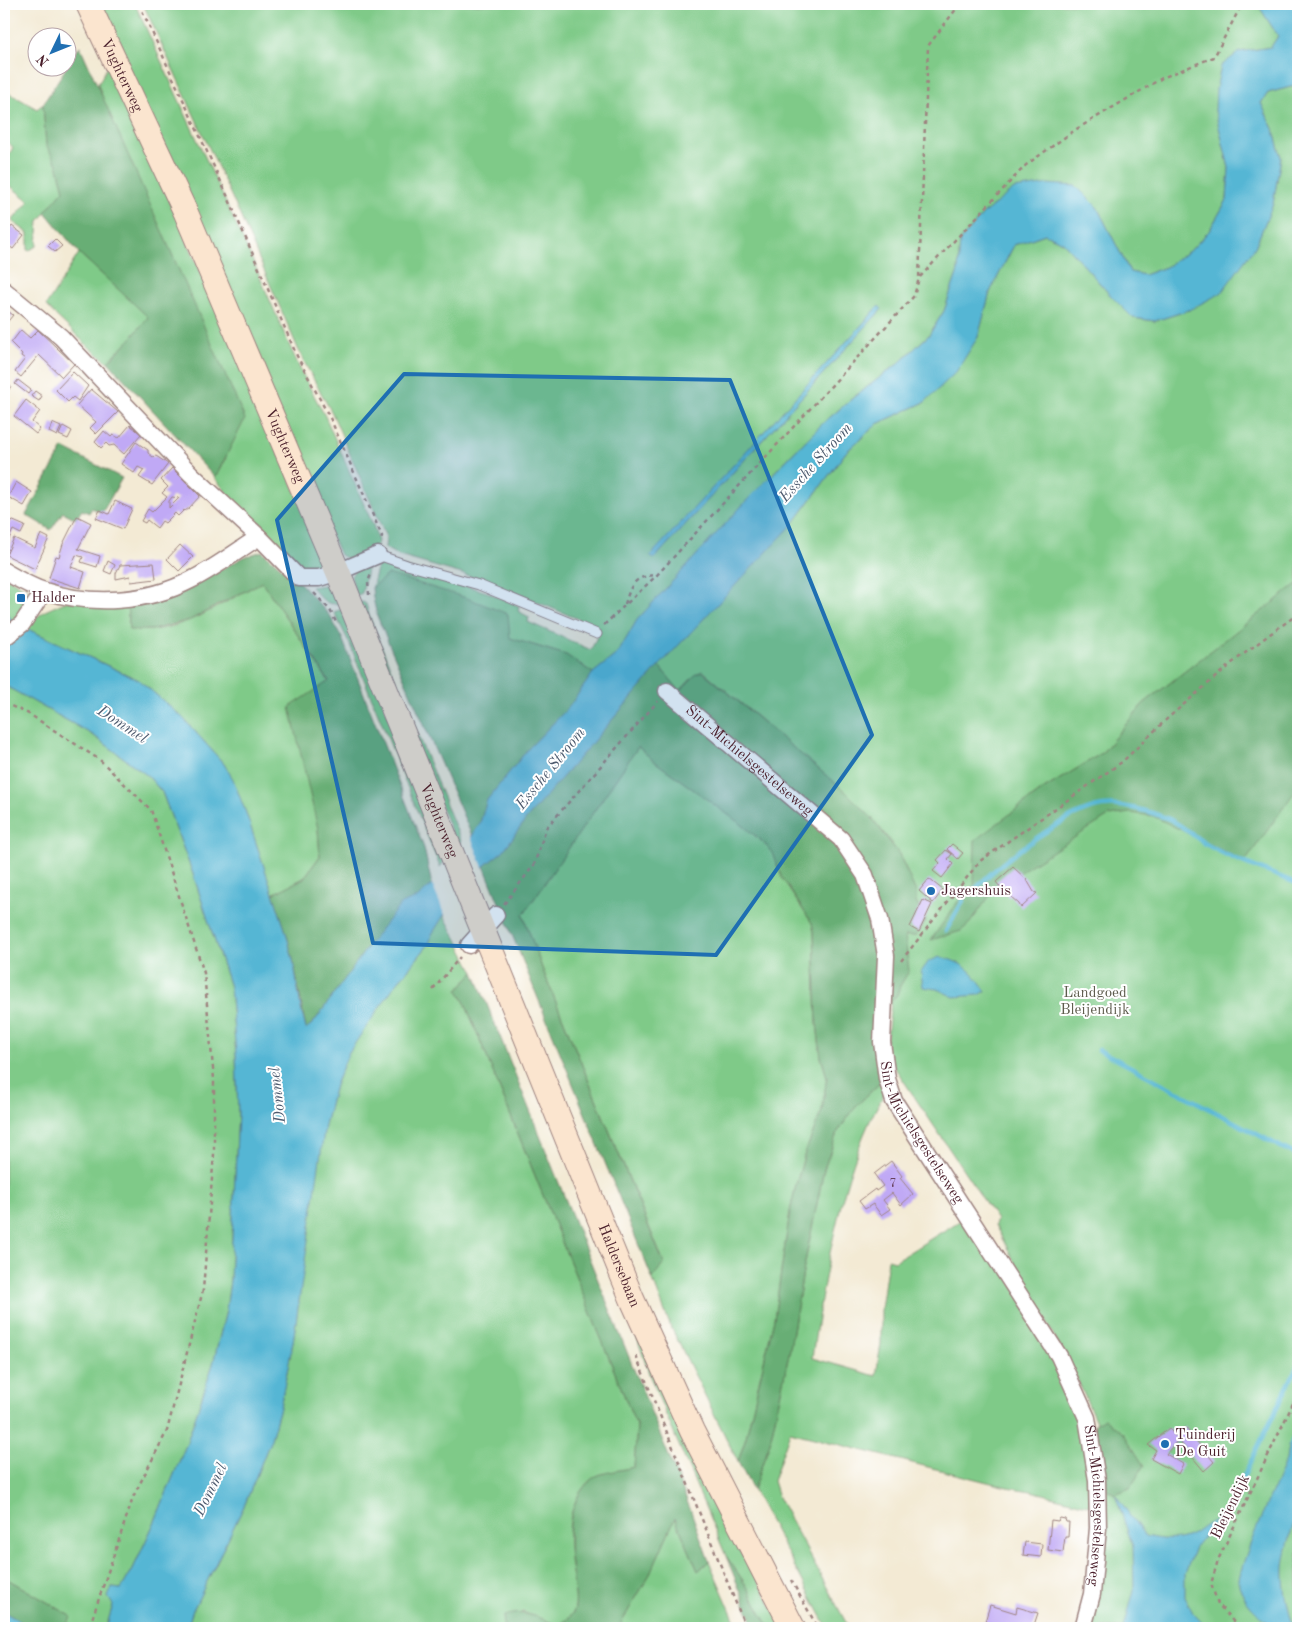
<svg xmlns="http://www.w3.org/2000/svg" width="1302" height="1632" viewBox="0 0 1302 1632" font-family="'Old Standard TT',serif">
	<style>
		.green { fill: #7fca88; stroke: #64745a; fill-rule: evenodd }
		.forest { fill: #67ae74; stroke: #586650 }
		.water { fill: #55b6d4; stroke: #506a80 }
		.pier { fill: #f3ead4 }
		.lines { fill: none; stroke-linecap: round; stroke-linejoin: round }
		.stream { stroke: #55b6d4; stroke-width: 4.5 }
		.building { fill: #c0a9f5; fill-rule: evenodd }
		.lane-casing { stroke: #9e8480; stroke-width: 11 }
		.street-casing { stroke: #9e8480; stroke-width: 19 }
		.secondary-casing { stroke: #9e8480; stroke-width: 26 }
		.path { stroke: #9e8480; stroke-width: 2.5; stroke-dasharray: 4 4; stroke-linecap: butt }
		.lane { stroke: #fff; stroke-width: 9 }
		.street { stroke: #fff; stroke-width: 16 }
		.secondary { stroke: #fbe5cf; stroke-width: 24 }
		.marked { fill: #1f6fb2; fill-opacity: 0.2; stroke: #1f6fb2; stroke-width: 4; stroke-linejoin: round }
		.poi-dot { fill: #1f6fb2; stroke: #fff; stroke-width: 2 }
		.labels { text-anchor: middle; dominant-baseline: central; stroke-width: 4; stroke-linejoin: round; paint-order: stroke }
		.number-label { font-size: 12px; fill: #68425e }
		.street-label { font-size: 15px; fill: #4a1f2b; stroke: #fff }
		.poi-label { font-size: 15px; fill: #4a1f2b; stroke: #fff; text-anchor: start }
		.park-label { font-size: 15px; fill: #5d5b4c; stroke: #fff }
		.water-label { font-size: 16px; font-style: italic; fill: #4e5b6f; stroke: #fff }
	</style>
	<rect width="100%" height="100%" fill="#fff"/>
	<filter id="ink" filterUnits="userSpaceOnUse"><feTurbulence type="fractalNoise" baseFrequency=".02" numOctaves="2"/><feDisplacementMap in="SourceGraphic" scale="10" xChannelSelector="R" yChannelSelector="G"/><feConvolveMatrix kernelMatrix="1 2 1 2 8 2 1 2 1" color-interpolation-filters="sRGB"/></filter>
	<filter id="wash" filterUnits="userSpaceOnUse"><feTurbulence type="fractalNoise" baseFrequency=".0096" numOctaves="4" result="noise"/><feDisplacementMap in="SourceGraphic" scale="20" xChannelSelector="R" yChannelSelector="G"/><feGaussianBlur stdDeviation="1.12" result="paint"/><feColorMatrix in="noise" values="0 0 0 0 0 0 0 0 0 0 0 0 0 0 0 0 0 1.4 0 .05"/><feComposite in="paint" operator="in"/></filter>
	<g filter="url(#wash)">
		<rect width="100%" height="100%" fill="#f3ead4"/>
		<g class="green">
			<path d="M97 4H135L256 268 288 342 301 371 325 416 373 525 378 541 375 550C362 555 352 563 340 555Z"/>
			<path d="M143 4H1260V8L1278 36 1271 47 1239 52 1215 110 1229 168 1227 200 1209 231 1192 249 1166 267 1144 275 1130 272 1097 207 960 241 958 271 944 311 929 335 899 363 854 397 822 424 750 497 637 620 618 653 593 673 566 655 510 638 388 574 372 588 379 561H384L487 592 519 606 518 611 529 617 528 622 591 650 600 630 576 618 483 580 399 556 385 548 386 537 332 413 302 358 240 215ZM879 306 882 309 654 559Z"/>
			<path d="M110 62 324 557C320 568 311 573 300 568L238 507 215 478 226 458 98 84Z"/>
			<path d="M1298 85V1628H1089L1105 1443 1079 1383 995 1225 997 1220 885 1053 907 871C884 821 840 787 799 753 767 725 735 698 703 671L696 674 680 691 659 666 793 524 846 452 877 424 925 402 978 337 990 292 1014 245 1045 234 1063 242 1112 297 1133 318 1155 321 1189 310 1255 247 1273 204 1281 157 1274 131 1261 103 1268 93ZM1291 589 1249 657 1014 811 1044 789 1102 753 1143 704Z"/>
			<path d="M4 90 37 109 43 104 46 145 57 164 64 190 39 221 37 246 28 251V233L12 221 29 201 4 181V167L13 147 4 140Z"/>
			<path d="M79 253 149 317 133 336 108 362 91 349 46 306Z"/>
			<path d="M368 565 362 593 356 596 351 576 355 570Z"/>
			<path d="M4 575 27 590 29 603 14 622 4 610Z"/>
			<path d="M262 582 329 682 318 829 320 856 304 878 273 894 246 813 224 764 182 717 139 680 23 627 45 611 67 601 127 604 129 629C137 630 145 631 152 630 192 626 227 600 262 582Z"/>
			<path d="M324 585 332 587 342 602C326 608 322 598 311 587Z"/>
			<path d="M363 602 366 604 370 618 461 841 457 846 359 603Z"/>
			<path d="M345 608 446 859 440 867 349 642 334 612Z"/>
			<path d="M4 685 93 735 148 776 162 792 193 874 230 987 236 1054 238 1113 230 1281 226 1311 213 1364 186 1445 155 1521 133 1569 121 1589 112 1588 109 1597 113 1605 106 1628H66L71 1616 4 1577Z"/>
			<path d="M638 747 654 761 741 824 764 843 772 852 790 891 812 923 814 932 817 1023 821 1057 827 1077 822 1110 805 1153 796 1185 790 1212 774 1319 746 1437 738 1462 670 1325 652 1278 664 1263 542 968 523 915Z"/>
			<path d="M444 915 474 972 458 990 465 1003 637 1427 634 1467C624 1470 600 1473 593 1478 563 1502 567 1546 573 1579 574 1589 578 1603 573 1613 570 1618 564 1622 558 1625L522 1612 503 1628H187L193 1610 245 1504 271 1439 280 1407 293 1342 317 1167 325 1125 335 1085 349 1052 366 1026 393 988 429 944 432 934Z"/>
			<path d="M887 1076 890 1085C868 1118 856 1153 845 1190 830 1246 820 1301 812 1358L876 1376 881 1343V1309L888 1259 895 1261 961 1220 1010 1280 1052 1352 1084 1432 1092 1474 1091 1506 1031 1491 1007 1487 790 1432 773 1481 778 1497 849 1628H828L753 1490 770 1442 789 1354 803 1272 824 1169 837 1133 856 1106Z"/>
			<path d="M621 1290 708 1481 732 1540 749 1564 784 1628H770L746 1585 726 1556 650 1377Z"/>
			<path d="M675 1518 698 1571 709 1561 738 1628H618L650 1574Z"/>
		</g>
		<g class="forest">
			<path d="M80 46 245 419 215 478 108 362 133 336 148 317 79 253 45 212 64 190 57 164 46 145 43 104Z"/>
			<path d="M63 448 122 478 102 513 92 508 89 513 82 510 76 519 63 512 51 530 26 515Z"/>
			<path d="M262 551 301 584 330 616 342 638 424 848 432 885 417 898 401 904 314 1022 306 1029 294 964 286 932 273 894 304 878 320 856 318 829 290 707 329 681 262 582 190 620 152 630H129L127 604 220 570 244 557Z"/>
			<path d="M388 574 467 598 508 614 510 638 566 655 593 673 569 707 529 748 487 800 480 823 472 836 377 616 373 598 372 588Z"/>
			<path d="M1298 583V787L1245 862 1153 816 1130 813 1109 816 1007 880 989 897 970 923 961 931 931 940 959 900 974 885 975 840 1044 789 1102 753 1143 704Z"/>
			<path d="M659 666 680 691 696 674 702 671 846 792 872 818 899 854 916 892V902L926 921 916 936H905L909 971 900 986 897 995 881 1012 887 1076 856 1106 837 1133 824 1169 803 1272 789 1354 770 1442 753 1490 738 1462 746 1437 774 1319 790 1212 796 1185 805 1153 822 1110 827 1077 821 1057 817 1023 814 932 812 923 782 878 772 853 764 843 741 824 654 761 638 747 523 915 542 968 664 1264 652 1278 484 866 503 851 527 818Z"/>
			<path d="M474 972 691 1511 709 1561 698 1571 675 1518 650 1574 618 1628H503L504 1616C525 1609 538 1618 558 1625 564 1622 570 1618 573 1613 578 1603 574 1589 573 1579 568 1546 563 1502 593 1478 600 1472 624 1470 634 1467L637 1427 465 1003 458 990Z"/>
			<path d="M1104 1418 1124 1434 1144 1466 1130 1488 1115 1494 1104 1488 1094 1425Z"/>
			<path d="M726 1556 746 1585 770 1628H755Z"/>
			<path d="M4 1577 71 1616 66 1628H32L4 1612Z"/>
		</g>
		<g class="water">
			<path d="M1260 4H1298V85L1268 93 1261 103 1274 131 1281 157 1273 204 1255 247 1221 293 1189 310 1155 321 1133 318 1112 297 1063 242 1045 234 1014 245 990 292 978 337 956 372 925 402 877 424 846 452 793 524 659 666 604 729 527 818 503 851 484 866 444 915 432 934 429 944 393 988 349 1052 335 1085 325 1125 293 1342 280 1407 271 1439 245 1504 193 1610 187 1628H106L113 1605 108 1597 112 1588 121 1589 133 1569 155 1521 186 1445 213 1364 226 1311 230 1281 238 1113 236 1054 230 987 193 874 162 792 148 776 93 735 4 685V610L14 622 23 627 139 680 182 717 224 764 233 779 246 813 286 932 294 964 301 1008 306 1029 314 1022 371 942 401 904 417 898 432 885 472 836 480 823 487 800 529 748 569 707 593 673 618 653 637 620 750 497 822 424 854 397 899 363 929 335 944 311 958 271 960 241 984 213 1014 189 1048 184 1076 186 1097 207 1130 272 1144 275 1166 267 1192 249 1209 231 1227 200 1229 168 1215 111 1216 89 1221 66 1239 52 1271 47 1278 36 1260 8Z"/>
			<path d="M879 306 882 309 654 559 650 556Z"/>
			<path d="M940 957C964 962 973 972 986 991L979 995 954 997 937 989 923 987 921 972 929 961Z"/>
			<path d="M1294 1441C1299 1460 1301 1483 1298 1503 1295 1524 1286 1545 1284 1567 1283 1587 1288 1609 1294 1628H1274C1259 1614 1245 1606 1239 1585 1235 1572 1278 1479 1286 1460L1288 1446Z"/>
			<path d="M1115 1494 1145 1536C1158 1539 1176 1542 1189 1536 1200 1531 1203 1524 1217 1520L1195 1547 1185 1574V1597L1193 1613 1207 1628H1124L1134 1590 1133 1547Z"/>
			<path d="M4 1612 32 1628H4Z"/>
		</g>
		<path class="pier" d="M470 835 484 870 446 917 431 882Z"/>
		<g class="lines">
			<g class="stream">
				<path d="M976 888C1002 861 1066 811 1103 806 1121 803 1152 812 1169 819 1184 826 1196 839 1211 847 1237 862 1270 872 1298 884"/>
				<path d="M946 931 963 901"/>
				<path d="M1099 1050 1298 1156"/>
				<path d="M1291 1444 1298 1426"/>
				<path d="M1232 1500 1298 1365"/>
				<path d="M1217 1520 1223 1515"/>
			</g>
		</g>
		<g id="blocks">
			<g class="building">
				<path d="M12 226 24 235 13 249 9 246 4 252V237Z"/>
				<path d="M55 239 62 246 55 252 48 246Z"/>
				<path d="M4 308 13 315 4 326Z"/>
				<path d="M21 330 30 338 38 330 74 364 62 377 39 355 21 377 15 372 25 359 21 356 22 354 11 343Z"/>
				<path d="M73 372 88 386 78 401 73 397 68 402 56 390Z"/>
				<path d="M18 380 31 390 28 394 15 384Z"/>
				<path d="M4 382 11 386 6 394 7 396 4 402Z"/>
				<path d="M91 389 118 412 96 434 90 428 96 422 77 405Z"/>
				<path d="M35 391 42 396 39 401 31 396Z"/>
				<path d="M26 400 40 411 32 422 40 429 36 434 14 416Z"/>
				<path d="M52 423 61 427 57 436 49 432Z"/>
				<path d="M130 425 141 434 124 454 114 445 109 446 106 443 101 448 95 442 104 431 111 437 113 435 119 438Z"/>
				<path d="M63 426 72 431 68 439 59 435Z"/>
				<path d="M136 442 148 450V453L153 457 156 456 168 464 152 485 139 477 144 470 138 467 134 473 121 464Z"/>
				<path d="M172 468 200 496 189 508 185 511 184 510 178 516 175 513 165 523 162 521 157 528 147 520 145 523 141 521 148 509 152 512 167 497 162 493 168 487 161 480ZM172 497 179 498 169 508V501Z"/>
				<path d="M16 482 32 492 24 506 8 497Z"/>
				<path d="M115 501 132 509 123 529 96 518 100 510 109 514Z"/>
				<path d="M77 516 91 523 78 549 100 556 97 567 81 562 83 557 76 555 71 567 85 572 80 588 49 578 56 556 59 557 63 544Z"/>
				<path d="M11 520 25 526 21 534 13 530 4 550V535Z"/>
				<path d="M41 534 49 538 35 569 6 555 14 538 35 548Z"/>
				<path d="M180 545 193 557 179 571 167 559Z"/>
				<path d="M108 561 115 565 111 574 104 571Z"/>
				<path d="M154 563 156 579 131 582 130 576 116 579V573L120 565Z"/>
				<path d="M952 844 963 853 958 859 947 849Z"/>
				<path d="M946 850 952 854 948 859 953 864 942 878 933 871 940 863 937 860Z"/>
				<path d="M1013 867 1027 880 1034 892 1037 893 1021 908 1019 904 1010 896 1008 897 996 882Z"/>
				<path d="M929 879 943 890 933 903 919 891Z"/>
				<path d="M923 900 932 904 919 932 910 927Z"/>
				<path d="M891 1161 902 1176 900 1178 913 1194 901 1205 892 1193 883 1200 890 1209 881 1215 873 1204 865 1209 859 1201 875 1189 876 1191 883 1186 874 1174Z"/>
				<path d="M1185 1427 1214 1462 1204 1471 1178 1440 1166 1454 1183 1464 1178 1474 1151 1459 1156 1450 1148 1445 1169 1428 1175 1436Z"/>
				<path d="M1060 1518 1065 1519 1066 1522H1069L1068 1537H1065L1063 1552 1048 1550 1051 1520 1058 1521Z"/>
				<path d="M1025 1542 1042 1544 1041 1557 1023 1555Z"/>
				<path d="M990 1605 1016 1613 1017 1607 1038 1613 1033 1628H983Z"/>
			</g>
		</g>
	</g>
	<g filter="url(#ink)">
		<use href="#blocks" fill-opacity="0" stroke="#9e8480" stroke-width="1"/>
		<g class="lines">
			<defs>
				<path id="lane" d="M378 555 407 565 479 585 597 634"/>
				<g id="street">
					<path d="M4 290 61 337 191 474 259 537 299 578H319L338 572 378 555"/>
					<path d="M4 571C16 578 31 587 45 591 92 606 147 603 191 580 215 568 237 551 259 537"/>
					<path d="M4 638 22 624 44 591"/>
					<path id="s1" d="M667 691 841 839 865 875 880 919 886 956 882 1042 887 1079 894 1101 1059 1356 1087 1418 1097 1480 1098 1528 1092 1594 1083 1628"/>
					<path d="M469 945 496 915"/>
				</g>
				<g id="secondary">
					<path id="s2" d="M88 4 186 213 338 572 632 1299 692 1431 793 1628"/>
				</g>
			</defs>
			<use href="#lane" class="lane-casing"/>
			<use href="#street" class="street-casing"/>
			<use href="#secondary" class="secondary-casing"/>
			<g class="path">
				<path d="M139 4 227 195 297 356 331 420 382 536 381 542"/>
				<path d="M920 277 1026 165 1075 130 1162 78 1214 57 1242 4"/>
				<path d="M314 593 330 610 336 622"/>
				<path d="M369 595 368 582 371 574"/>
				<path d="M625 604C631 584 634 577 655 575"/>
				<path d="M604 625 657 575 914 296 919 278 928 46 960 4"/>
				<path d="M4 703 29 714 100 760 151 810 204 973 214 1079V1154L203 1290 167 1431 134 1495 89 1628"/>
				<path d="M504 904 534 865 546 828 658 701"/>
				<path d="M901 961 980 861 1122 762 1169 717 1232 663 1270 634 1298 614"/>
				<path d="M433 990 460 957"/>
				<path d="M636 1356 746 1628"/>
				<path d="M791 1580 818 1628"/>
				<path d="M1239 1628 1218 1604 1211 1584 1218 1560 1298 1393"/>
			</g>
			<use href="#lane" class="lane"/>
			<use href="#street" class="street"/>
			<use href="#secondary" class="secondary"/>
		</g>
	</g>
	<path class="marked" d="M404 374 730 380 872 735 716 955 373 943 277 520Z"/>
	<g class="poi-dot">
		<rect x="16" y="593" width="10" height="10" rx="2.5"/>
		<circle cx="931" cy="891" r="5"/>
		<circle cx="1165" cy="1444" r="5"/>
	</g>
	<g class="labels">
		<g class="number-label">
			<text x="893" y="1184">7</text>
		</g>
		<g class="street-label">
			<text stroke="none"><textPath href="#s2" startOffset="79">Vughterweg</textPath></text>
			<text stroke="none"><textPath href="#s2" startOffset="484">Vughterweg</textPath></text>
			<text stroke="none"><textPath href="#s1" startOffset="108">Sint-Michielsgestelseweg</textPath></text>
			<text stroke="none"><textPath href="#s2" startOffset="889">Vughterweg</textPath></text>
			<text stroke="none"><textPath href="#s1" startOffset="542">Sint-Michielsgestelseweg</textPath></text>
			<text stroke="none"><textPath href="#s2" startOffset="1369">Haldersebaan</textPath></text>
			<text stroke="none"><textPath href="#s1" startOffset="962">Sint-Michielsgestelseweg</textPath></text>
			<text transform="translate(1231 1507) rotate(-64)">Bleijendijk</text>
		</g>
		<g class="poi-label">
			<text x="31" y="598">Halder</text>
			<text x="941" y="891">Jagershuis</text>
			<text x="1175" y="1435">Tuinderij<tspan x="1175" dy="17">De Guit</tspan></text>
		</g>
		<g class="park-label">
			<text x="1095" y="993">Landgoed<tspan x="1095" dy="17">Bleijendijk</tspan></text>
		</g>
		<g class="water-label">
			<text transform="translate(816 463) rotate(-48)">Essche Stroom</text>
			<text transform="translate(122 725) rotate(33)">Dommel</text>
			<text transform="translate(551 769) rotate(-51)">Essche Stroom</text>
			<text transform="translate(278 1095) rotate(-96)">Dommel</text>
			<text transform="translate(211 1490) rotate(-64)">Dommel</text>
		</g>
	</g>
	<rect width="1302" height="1632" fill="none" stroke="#fff" stroke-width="20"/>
	<g transform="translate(52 52) rotate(227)"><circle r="24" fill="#ffffff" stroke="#b7a5aa"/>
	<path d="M0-4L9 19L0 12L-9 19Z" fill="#1f6fb2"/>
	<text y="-8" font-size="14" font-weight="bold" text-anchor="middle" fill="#4a1f2b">N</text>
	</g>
</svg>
